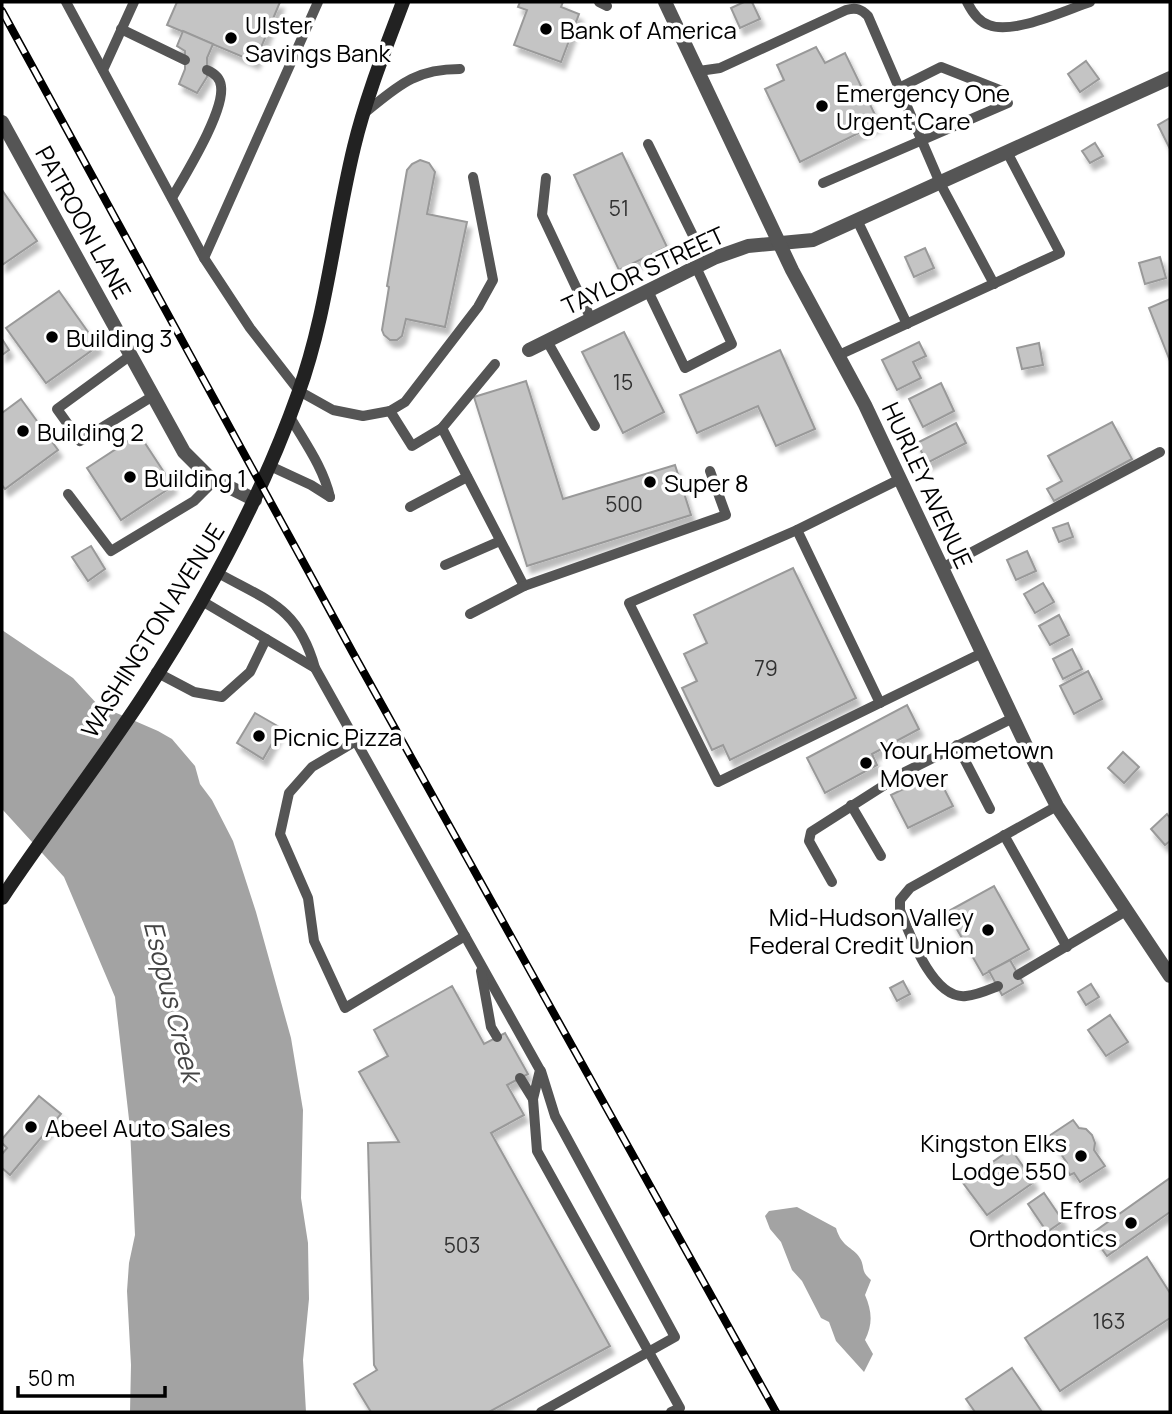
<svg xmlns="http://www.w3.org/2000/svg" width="1172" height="1414" viewBox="0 0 1172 1414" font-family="Manrope,sans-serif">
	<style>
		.water { fill: #a3a3a3 }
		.building { fill: #c4c4c4; stroke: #999; stroke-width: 2; filter: url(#shadow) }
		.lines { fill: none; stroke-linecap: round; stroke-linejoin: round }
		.service { stroke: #555; stroke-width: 10 }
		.minor { stroke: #555; stroke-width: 14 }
		.tertiary { stroke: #555; stroke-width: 14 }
		.secondary { stroke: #222; stroke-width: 14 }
		.rail-casing { stroke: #000; stroke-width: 8 }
		.rail { stroke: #fff; stroke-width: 5; stroke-dasharray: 16; stroke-linecap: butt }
		.poi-dot { fill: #000; stroke: #fff; stroke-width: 2.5 }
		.labels { text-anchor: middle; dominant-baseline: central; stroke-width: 7; stroke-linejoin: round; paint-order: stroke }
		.number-label { font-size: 21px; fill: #313131 }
		.poi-label { font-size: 24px; fill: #000; stroke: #fff; text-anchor: start }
		.street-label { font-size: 24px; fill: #000; stroke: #fff }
		.water-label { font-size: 26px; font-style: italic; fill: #444; stroke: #fff }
	</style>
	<defs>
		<filter id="shadow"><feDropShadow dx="4" dy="7" stdDeviation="2" flood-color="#0004"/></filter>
	</defs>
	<rect width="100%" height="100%" fill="#fff"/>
	<g class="water">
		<path d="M2 630 73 678 98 705 158 731 172 739 195 766 200 784 212 800 233 841 256 912 291 1038 303 1110 301 1198 308 1243 309 1299 303 1360 306 1412H130L131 1365 127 1291 129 1263 135 1235 130 1128 115 997 64 877 2 809Z"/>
		<path d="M797 1207 836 1228C842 1249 855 1247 861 1260 865 1270 861 1271 871 1280L865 1295C872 1311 873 1324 865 1340L873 1354 864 1372 836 1341 829 1322 821 1318 802 1281 792 1270 781 1242 770 1229 765 1216 769 1211Z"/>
	</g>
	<g class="building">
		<path d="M177 2H280L255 62 167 25Z"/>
		<path d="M520 2H563L561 7 579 14 561 62 514 45 527 10 518 7Z"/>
		<path d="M744 2H752L760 19 740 28 731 8Z"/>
		<path d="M183 31 213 44 207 58V77L197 93 179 84 185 69V51L177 46Z"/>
		<path d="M816 47 825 63 845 53 879 123 800 162 765 89 784 80 777 65Z"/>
		<path d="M1086 61 1099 79 1080 92 1068 74Z"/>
		<path d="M1170 118V149L1158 125Z"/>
		<path d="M1095 143 1103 156 1090 163 1082 151Z"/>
		<path d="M622 153 667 247 619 270 574 175Z"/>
		<path d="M420 160 429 163 435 172 427 214 467 222 445 327 406 319 402 336 397 340H390L384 335 382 330 389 287 387 286 407 170 412 164Z"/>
		<path d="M2 190 37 241 2 265Z"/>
		<path d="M925 248 934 268 914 277 905 257Z"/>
		<path d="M1160 257 1166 278 1145 284 1139 263Z"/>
		<path d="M59 291 98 346 46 383 6 328Z"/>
		<path d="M1170 299V361L1149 308Z"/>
		<path d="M624 332 664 412 623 433 582 352Z"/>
		<path d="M2 339 9 350 2 355Z"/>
		<path d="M919 342 926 356 913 362 921 378 897 390 882 360Z"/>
		<path d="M1039 343 1043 365 1022 369 1017 348Z"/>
		<path d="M780 350 815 429 776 446 758 406 697 433 680 395Z"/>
		<path d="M526 381 563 499 675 465 691 515 527 566 474 397Z"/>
		<path d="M941 383 954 411 923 427 909 399Z"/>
		<path d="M21 399 58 450 5 489 2 485V413Z"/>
		<path d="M1112 422 1132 459 1054 501 1047 489 1062 481 1048 456Z"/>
		<path d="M956 423 966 443 927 463 917 443Z"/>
		<path d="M139 434 173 486 121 520 87 468Z"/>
		<path d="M1068 523 1073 537 1059 542 1053 528Z"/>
		<path d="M91 546 105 569 88 581 72 557Z"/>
		<path d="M1027 551 1036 571 1016 580 1007 560Z"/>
		<path d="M793 568 856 698 730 760 723 745 712 750 682 688 697 681 684 654 707 643 694 615Z"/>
		<path d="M1043 583 1054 602 1035 613 1024 594Z"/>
		<path d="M1059 615 1069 635 1050 645 1039 626Z"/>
		<path d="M1072 649 1082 669 1063 679 1053 659Z"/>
		<path d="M1088 671 1102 699 1074 714 1060 686Z"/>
		<path d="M907 705 919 729 872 754 877 765 825 793 807 758Z"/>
		<path d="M255 713 281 728 263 759 237 743Z"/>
		<path d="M1123 752 1139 767 1124 783 1108 768Z"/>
		<path d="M936 773 953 806 908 828 891 795Z"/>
		<path d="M1167 814 1170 818V841L1165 845 1151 829Z"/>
		<path d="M994 886 1029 949 983 975 947 912Z"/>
		<path d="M1010 960 1023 983 1002 995 989 971Z"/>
		<path d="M903 981 910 994 897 1001 890 988Z"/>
		<path d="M1091 984 1099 997 1086 1005 1078 992Z"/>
		<path d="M452 986 484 1044 505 1033 528 1074 507 1085 524 1115 491 1133 610 1346 489 1412H371L354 1384 377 1370 374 1365 368 1143 399 1142 359 1072 388 1056 374 1030Z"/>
		<path d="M1110 1015 1128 1042 1106 1056 1088 1030Z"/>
		<path d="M39 1096 61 1114 10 1175 2 1168V1154L7 1148 2 1143V1139Z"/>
		<path d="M1073 1120 1079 1128 1086 1129 1092 1135 1095 1143 1094 1150 1105 1166 1080 1182 1074 1173 1070 1175 1064 1165 1067 1163 1049 1136Z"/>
		<path d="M1011 1149 1034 1182 987 1215 963 1183Z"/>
		<path d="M1170 1178V1212L1107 1256 1091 1234Z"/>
		<path d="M1044 1193 1063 1221 1047 1232 1028 1204Z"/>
		<path d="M1147 1257 1170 1293V1318L1060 1391 1025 1338Z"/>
		<path d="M1012 1368 1042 1412H975L966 1399Z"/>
	</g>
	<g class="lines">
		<g class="service">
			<path d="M66 2 204 258 250 328 299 391 333 410 363 416 390 411 405 402 478 307 493 280 473 177"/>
			<path d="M599 2 607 6"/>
			<path d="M967 2C971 10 979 22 989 25 1013 35 1066 10 1090 2"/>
			<path d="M121 29 185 60"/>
			<path d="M103 70 134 2"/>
			<path d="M699 71 720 68 846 10C856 7 861 9 868 16L940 183 994 284"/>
			<path d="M362 115C397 87 413 69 460 69"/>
			<path d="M648 144 706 262"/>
			<path d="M546 178 542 215 591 319"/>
			<path d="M823 183 1008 103 1002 91 941 67 899 88"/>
			<path d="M172 198C185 175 225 111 221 86 220 77 214 73 207 70"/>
			<path d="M857 220 907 324"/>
			<path d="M204 258 318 2"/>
			<path d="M648 291 685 368 732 344 696 267"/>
			<path d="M547 341 595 426"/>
			<path d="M131 355 57 409 80 441 153 396"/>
			<path d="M839 355 1060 253 1007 152"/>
			<path d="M390 411 412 446 442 428 524 586 726 515 710 471"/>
			<path d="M290 417C305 443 323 467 330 497"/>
			<path d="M442 428 495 364"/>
			<path d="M270 466 311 485 330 497"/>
			<path d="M900 479 797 530 629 603 718 782 982 653"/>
			<path d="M68 494 111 551 194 501 215 480"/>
			<path d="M410 507 467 477"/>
			<path d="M797 530 880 703"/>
			<path d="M445 565 500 541"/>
			<path d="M942 568 1160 452"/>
			<path d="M218 573C268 601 298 607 315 668L540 1070 533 1099 537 1151 680 1408 671 1412"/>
			<path d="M202 601 315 668"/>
			<path d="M470 614 524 586"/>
			<path d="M156 672 194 692 222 697 250 672 266 639"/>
			<path d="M356 741 312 767 289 793 280 834 308 898 314 941 345 1008 465 936"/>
			<path d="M957 745 990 809"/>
			<path d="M851 805 881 856"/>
			<path d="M1004 835 1067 947"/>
			<path d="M832 882 809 841 811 832 905 772 1013 718"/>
			<path d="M481 971 491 1027 497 1037"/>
			<path d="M1018 975 1126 911"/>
			<path d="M998 986C988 990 977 995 966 996 933 1000 910 935 900 910V900L910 888 1057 806"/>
			<path d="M541 1071 555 1116 675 1337 541 1412"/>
			<path d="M520 1078 533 1099"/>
		</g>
		<g class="minor">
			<path d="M2 122 184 452 209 477 255 500"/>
			<path d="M529 350 714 258 748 246 813 240 1170 78"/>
		</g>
		<path class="tertiary" d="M665 2 792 270 865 405 1029 752 1057 806 1170 976"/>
		<path class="secondary" d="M2 898C48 829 99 764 144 695 206 600 260 501 298 394 327 314 334 229 354 147 366 97 385 50 403 2"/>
		<defs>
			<path id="rail" d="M2 11 353 653 776 1412"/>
		</defs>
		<use href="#rail" class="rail-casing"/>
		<use href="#rail" class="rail"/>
	</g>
	<g class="poi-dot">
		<circle cx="546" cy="29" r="7"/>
		<circle cx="231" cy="38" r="7"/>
		<circle cx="822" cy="106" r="7"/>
		<circle cx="52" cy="337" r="7"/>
		<circle cx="23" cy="431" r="7"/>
		<circle cx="130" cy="477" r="7"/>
		<circle cx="650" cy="482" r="7"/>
		<circle cx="259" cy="736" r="7"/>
		<circle cx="866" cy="763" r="7"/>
		<circle cx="988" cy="930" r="7"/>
		<circle cx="31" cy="1127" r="7"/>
		<circle cx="1081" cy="1156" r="7"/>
		<circle cx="1131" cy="1223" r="7"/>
	</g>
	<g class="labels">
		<g class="number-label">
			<text x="619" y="208">51</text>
			<text x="623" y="382">15</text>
			<text x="624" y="504">500</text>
			<text x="766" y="668">79</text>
			<text x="462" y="1245">503</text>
			<text x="1109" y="1321">163</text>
		</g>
		<g class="poi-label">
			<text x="245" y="24">Ulster<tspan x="245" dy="28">Savings Bank</tspan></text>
			<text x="560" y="29">Bank of America</text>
			<text x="836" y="92">Emergency One<tspan x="836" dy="28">Urgent Care</tspan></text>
			<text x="66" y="337">Building 3</text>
			<text x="37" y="431">Building 2</text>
			<text x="144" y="477">Building 1</text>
			<text x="664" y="482">Super 8</text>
			<text x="273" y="736">Picnic Pizza</text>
			<text x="880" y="749">Your Hometown<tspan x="880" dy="28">Mover</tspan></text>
			<text x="974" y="916" text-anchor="end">Mid-Hudson Valley<tspan x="974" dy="28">Federal Credit Union</tspan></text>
			<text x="45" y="1127">Abeel Auto Sales</text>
			<text x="1067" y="1142" text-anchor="end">Kingston Elks<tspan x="1067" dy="28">Lodge 550</tspan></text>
			<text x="1117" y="1209" text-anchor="end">Efros<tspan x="1117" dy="28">Orthodontics</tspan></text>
		</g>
		<g class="street-label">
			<text transform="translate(84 222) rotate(61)">PATROON LANE</text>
			<text transform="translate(643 270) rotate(-25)">TAYLOR STREET</text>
			<text transform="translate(928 485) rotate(65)">HURLEY AVENUE</text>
			<text transform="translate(152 630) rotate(-58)">WASHINGTON AVENUE</text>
		</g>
		<g class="water-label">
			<text transform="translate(173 1001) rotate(76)">Esopus Creek</text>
		</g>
	</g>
	<rect width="1172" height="1414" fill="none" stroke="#000000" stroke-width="7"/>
	<path d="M18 1386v10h147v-10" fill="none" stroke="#000000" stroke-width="3.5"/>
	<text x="28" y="1386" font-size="21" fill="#000000" stroke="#ffffff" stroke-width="5" paint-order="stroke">50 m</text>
</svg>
